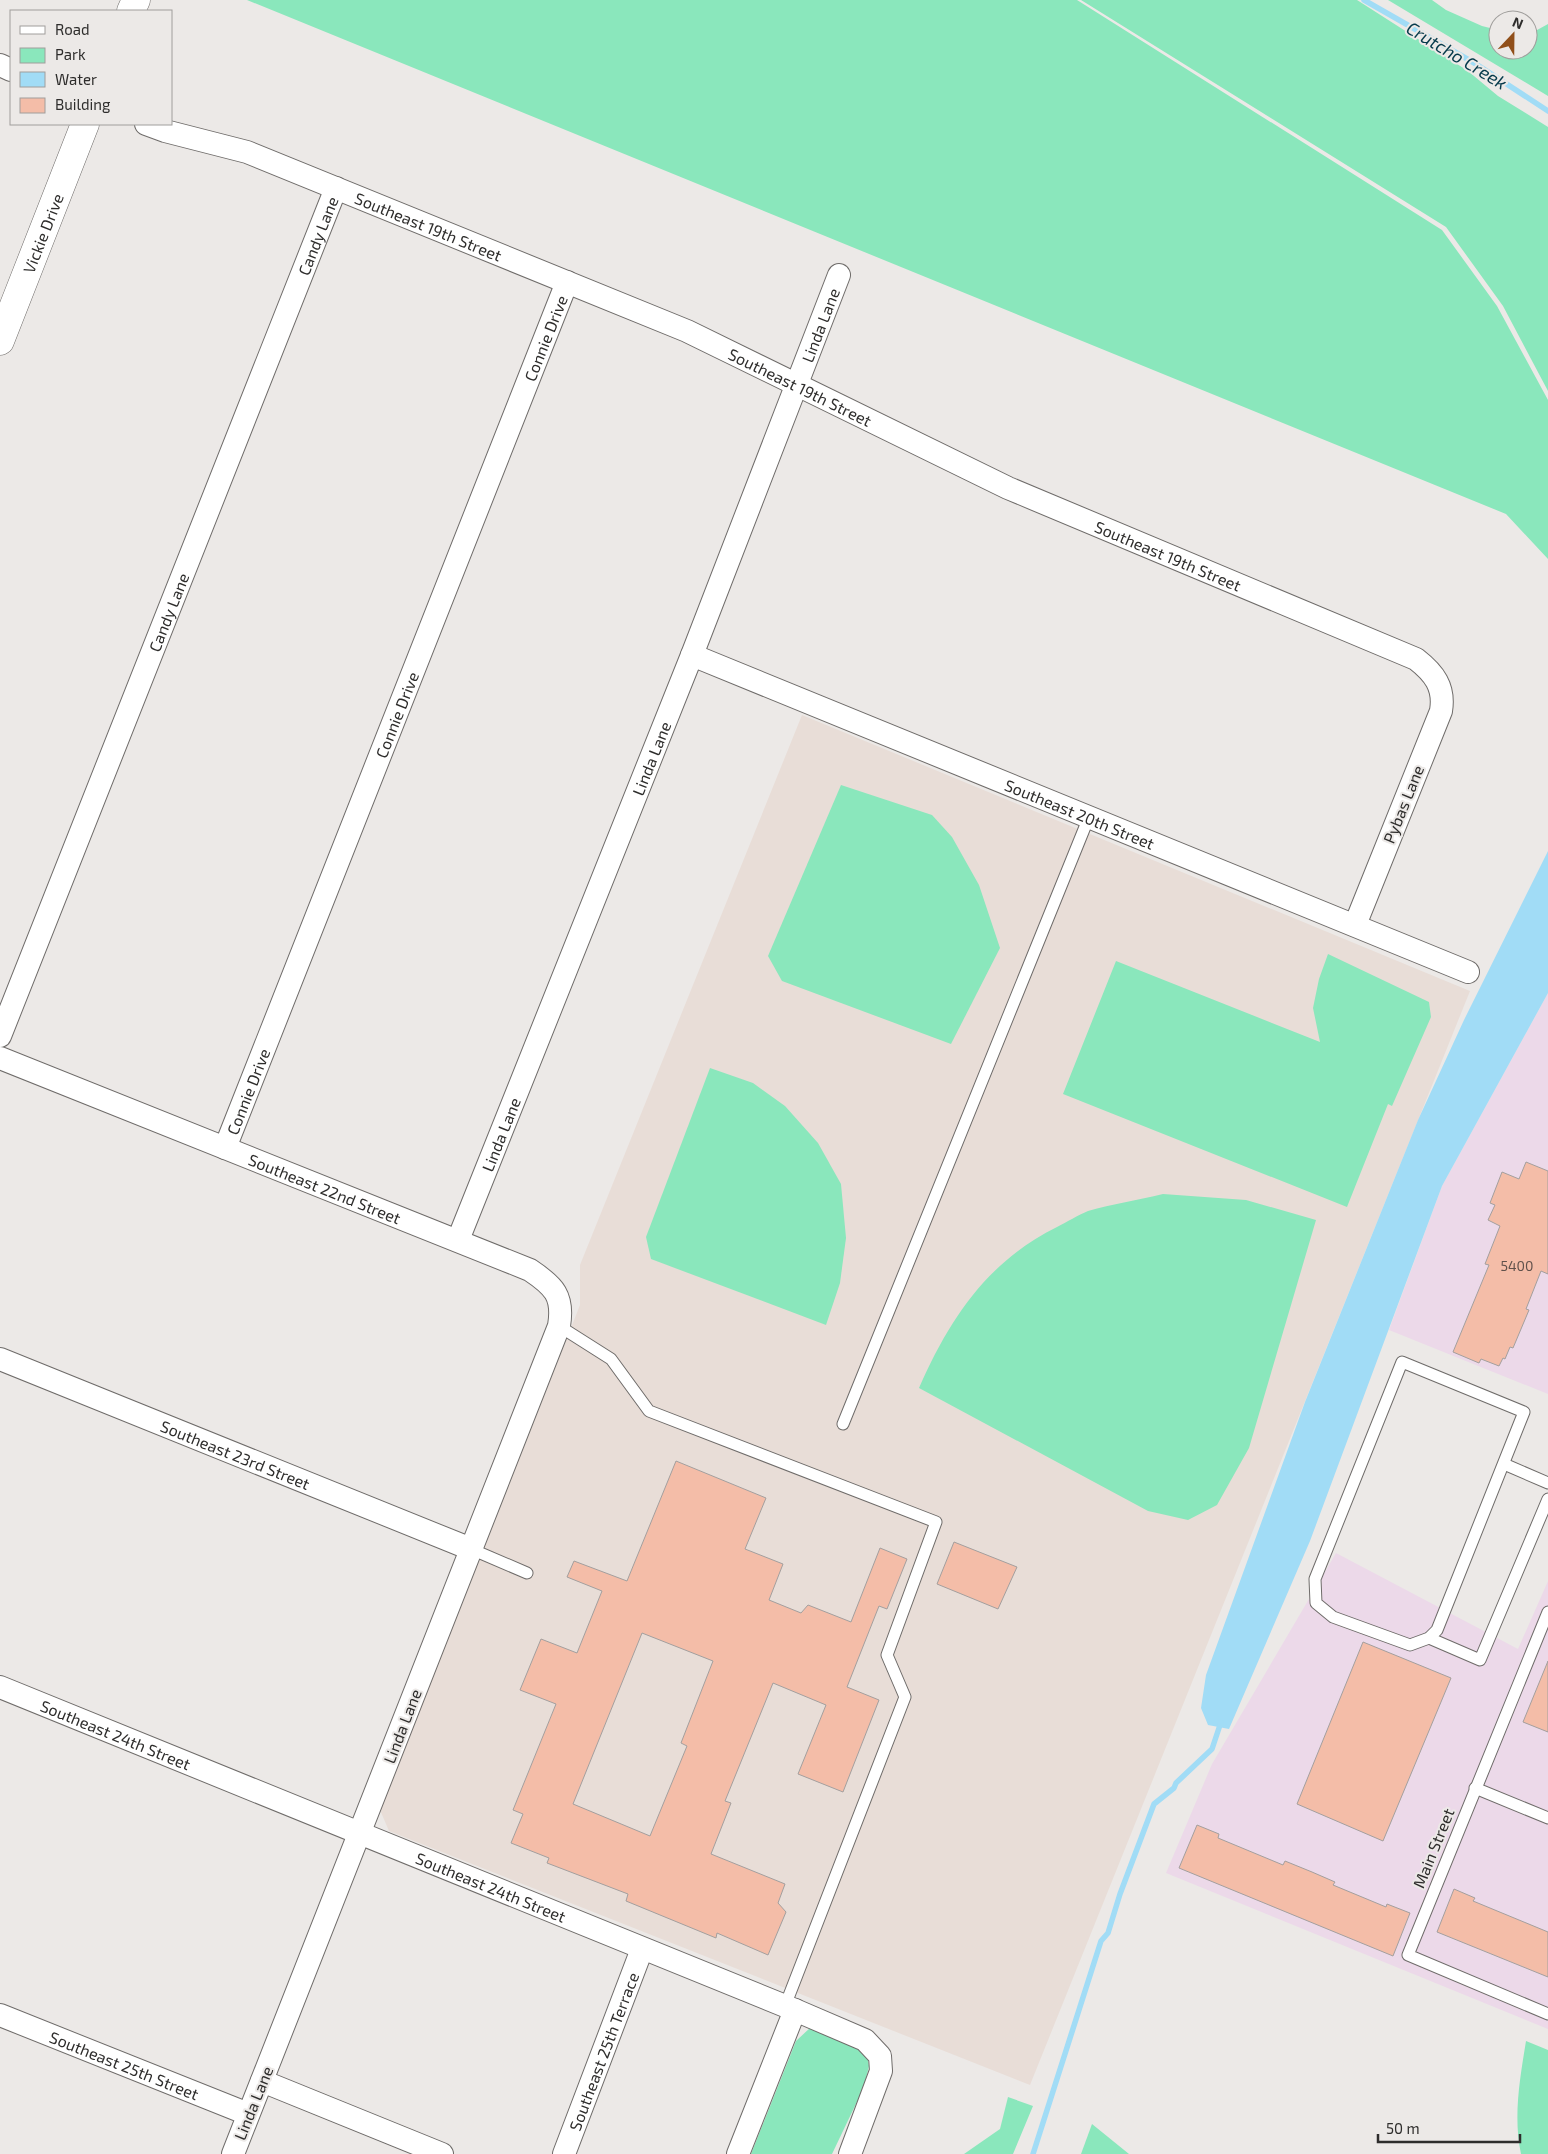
<svg xmlns="http://www.w3.org/2000/svg" width="1548" height="2154" viewBox="0 0 1548 2154" font-family="'Exo 2',sans-serif">
	<style>
		.commercial { fill: #ecd9e9 }
		.built { fill: #e8ddd7 }
		.green { fill: #8ae7bc }
		.water { fill: #a1dcf6 }
		.lines { fill: none; stroke-linecap: round; stroke-linejoin: round }
		.stream { stroke: #a1dcf6; stroke-width: 5.5 }
		.building { fill: #f4bda8; stroke: #a39f9e; fill-rule: evenodd }
		.service-casing { stroke: #6f6c6a; stroke-width: 13 }
		.minor-casing { stroke: #6f6c6a; stroke-width: 24 }
		.tertiary-casing { stroke: #6f6c6a; stroke-width: 29 }
		.service { stroke: #fff; stroke-width: 11 }
		.minor { stroke: #fff; stroke-width: 22 }
		.tertiary { stroke: #fff; stroke-width: 28 }
		.labels { text-anchor: middle; dominant-baseline: central; stroke-width: 4; stroke-linejoin: round; paint-order: stroke }
		.number-label { font-size: 14px; fill: #60514b }
		.street-label { font-size: 16px; fill: #2e2d2c; stroke: #ece9e7 }
		.water-label { font-size: 18px; font-style: italic; fill: #063a4b; stroke: #ece9e7 }
	</style>
	<rect width="100%" height="100%" fill="#ece9e7"/>
	<g class="commercial">
		<path d="M1548 993V1394L1389 1330 1442 1186Z"/>
		<path d="M1336 1553 1518 1649 1548 1581V2029L1166 1873 1212 1764Z"/>
	</g>
	<path class="built" d="M802 715 1470 991 1030 2085 389 1831 380 1810 580 1305V1265Z"/>
	<g class="green">
		<path d="M247 0H1077L1442 230 1497 306 1548 400V559L1506 514Z"/>
		<path d="M1081 0H1357L1468 71 1498 96 1548 127V391L1503 306 1446 227Z"/>
		<path d="M1388 0H1432L1446 10 1482 26 1498 30V50H1528V35L1548 24V96Z"/>
		<path d="M841 785 932 815 952 837 979 885 1000 948 951 1044 782 981 768 956Z"/>
		<path d="M1328 954 1429 1002 1431 1017 1392 1106 1388 1104 1347 1207 1063 1094 1116 961 1320 1042 1313 1008 1319 979Z"/>
		<path d="M710 1068 753 1083 785 1106 818 1143 841 1184 846 1238 840 1283 826 1325 651 1259 646 1237Z"/>
		<path d="M1163 1194 1246 1200 1316 1220 1249 1448 1217 1505 1188 1520 1148 1511 919 1388C950 1318 987 1262 1057 1227 1067 1222 1078 1215 1088 1211 1112 1204 1138 1200 1163 1194Z"/>
		<path d="M811 2027 853 2044 868 2060 869 2066 864 2087 832 2154H751L796 2041Z"/>
		<path d="M1526 2041 1548 2050V2154H1521C1513 2117 1520 2078 1526 2041Z"/>
		<path d="M1008 2097 1033 2106 1013 2154H964L1000 2129Z"/>
		<path d="M1092 2124 1129 2154H1081Z"/>
	</g>
	<path class="water" d="M1548 851V993L1442 1186 1310 1541 1229 1729 1208 1725 1201 1708 1206 1675 1305 1402 1418 1120 1464 1020Z"/>
	<g class="lines">
		<g class="stream">
			<path d="M1364 0 1476 64 1548 111"/>
			<path d="M1033 2154 1101 1941 1108 1933 1120 1894 1154 1804 1174 1788 1176 1783 1212 1749 1221 1722"/>
		</g>
	</g>
	<g class="building">
		<path d="M1526 1162 1548 1171V1274L1541 1271 1526 1309 1529 1310 1513 1348 1510 1347 1505 1359 1503 1358 1499 1366 1481 1359 1479 1363 1453 1352 1489 1265 1485 1264 1500 1226 1488 1220 1495 1205 1490 1203 1502 1172 1519 1179Z"/>
		<path d="M676 1461 766 1498 745 1549 783 1564 769 1600 801 1613 808 1605 851 1622 880 1548 907 1559 887 1609 879 1606 847 1687 879 1700 843 1792 798 1774 826 1705 773 1683 725 1801 731 1803 711 1854 785 1884 778 1903 786 1912 768 1955 717 1933 716 1938 626 1901 628 1894 547 1863 549 1858 511 1843 523 1814 513 1810 556 1704 520 1690 541 1639 577 1653 602 1591 567 1577 574 1561 627 1581ZM642 1633 713 1661 681 1743 687 1746 650 1836 573 1804Z"/>
		<path d="M954 1542 1017 1567 998 1609 937 1584Z"/>
		<path d="M1363 1642 1451 1678 1383 1841 1297 1804Z"/>
		<path d="M1548 1661V1732L1523 1722Z"/>
		<path d="M1197 1825 1219 1834 1218 1838 1283 1865 1285 1861 1312 1872 1335 1882 1333 1885 1386 1907 1387 1904 1410 1913 1393 1956 1179 1868Z"/>
		<path d="M1454 1889 1475 1898 1473 1901 1548 1932V1977L1437 1932Z"/>
	</g>
	<g class="lines">
		<defs>
			<g id="service">
				<path d="M559 1326 611 1359 649 1411 936 1522 887 1655 905 1697 785 2006"/>
				<path d="M1402 1362 1524 1412 1437 1630 1429 1638 1410 1645 1333 1617 1316 1603 1315 1579Z"/>
				<path d="M843 1424 1089 817"/>
				<path d="M1504 1464 1548 1483"/>
				<path d="M471 1549 527 1573"/>
				<path d="M1548 1612 1408 1955 1548 2014"/>
				<path d="M1429 1638 1480 1660 1548 1499"/>
				<path d="M1475 1788 1548 1818"/>
			</g>
			<g id="minor">
				<path d="M0 65 11 70"/>
				<path id="s1" d="M146 124 165 131 247 152 687 331 1008 488 1416 659C1434 673 1445 687 1441 711L1355 925"/>
				<path id="s2" d="M692 655 1468 972"/>
				<path id="s3" d="M0 1036 336 188"/>
				<path id="s4" d="M0 1058 530 1270C554 1286 564 1296 559 1326L233 2154"/>
				<path id="s5" d="M225 1148 567 282"/>
				<path id="s6" d="M458 1240 692 655 839 275"/>
				<path id="s7" d="M0 1359 471 1549"/>
				<path id="s8" d="M0 1687 795 2010 865 2040 880 2056 881 2071 850 2154"/>
				<path id="s9" d="M0 2015 248 2114"/>
				<path d="M262 2081 442 2154"/>
				<path id="s10" d="M564 2154 642 1949"/>
				<path d="M738 2154 795 2010"/>
			</g>
			<g id="tertiary">
				<path d="M131 11 136 0"/>
				<path id="s11" d="M0 341 85 124"/>
			</g>
		</defs>
		<use href="#service" class="service-casing"/>
		<use href="#minor" class="minor-casing"/>
		<use href="#tertiary" class="tertiary-casing"/>
		<use href="#service" class="service"/>
		<use href="#minor" class="minor"/>
		<use href="#tertiary" class="tertiary"/>
	</g>
	<g class="labels">
		<g class="number-label">
			<text x="1517" y="1265">5400</text>
		</g>
		<g class="street-label">
			<text stroke="none"><textPath href="#s1" startOffset="301">Southeast 19th Street</textPath></text>
			<text stroke="none"><textPath href="#s11" startOffset="116">Vickie Drive</textPath></text>
			<text stroke="none"><textPath href="#s3" startOffset="861">Candy Lane</textPath></text>
			<text stroke="none"><textPath href="#s6" startOffset="984">Linda Lane</textPath></text>
			<text stroke="none"><textPath href="#s5" startOffset="871">Connie Drive</textPath></text>
			<text stroke="none"><textPath href="#s1" startOffset="706">Southeast 19th Street</textPath></text>
			<text stroke="none"><textPath href="#s1" startOffset="1111">Southeast 19th Street</textPath></text>
			<text stroke="none"><textPath href="#s3" startOffset="456">Candy Lane</textPath></text>
			<text stroke="none"><textPath href="#s5" startOffset="466">Connie Drive</textPath></text>
			<text stroke="none"><textPath href="#s6" startOffset="519">Linda Lane</textPath></text>
			<text transform="translate(1403 804) rotate(-68)">Pybas Lane</text>
			<text stroke="none"><textPath href="#s2" startOffset="419">Southeast 20th Street</textPath></text>
			<text stroke="none"><textPath href="#s5" startOffset="61">Connie Drive</textPath></text>
			<text stroke="none"><textPath href="#s6" startOffset="114">Linda Lane</textPath></text>
			<text stroke="none"><textPath href="#s4" startOffset="350">Southeast 22nd Street</textPath></text>
			<text stroke="none"><textPath href="#s7" startOffset="254">Southeast 23rd Street</textPath></text>
			<text transform="translate(402 1726) rotate(-69)">Linda Lane</text>
			<text stroke="none"><textPath href="#s8" startOffset="125">Southeast 24th Street</textPath></text>
			<text transform="translate(1433 1848) rotate(-68)">Main Street</text>
			<text stroke="none"><textPath href="#s8" startOffset="530">Southeast 24th Street</textPath></text>
			<text stroke="none"><textPath href="#s10" startOffset="110">Southeast 25th Terrace</textPath></text>
			<text stroke="none"><textPath href="#s9" startOffset="134">Southeast 25th Street</textPath></text>
			<text transform="translate(253 2103) rotate(-68)">Linda Lane</text>
		</g>
		<g class="water-label">
			<text transform="translate(1457 55) rotate(31)">Crutcho Creek</text>
		</g>
	</g>
	<rect x="10" y="10" width="162" height="115" fill="#ece9e7" stroke="#a09e9c"/>
	<rect x="20" y="26" width="25" height="8" fill="#ffffff" stroke="#a09e9c"/>
	<text x="55" y="35" font-size="15" fill="#2e2d2c">Road</text>
	<rect x="20" y="48" width="25" height="15" fill="#8ae7bc" stroke="#a09e9c"/>
	<text x="55" y="60" font-size="15" fill="#2e2d2c">Park</text>
	<rect x="20" y="72" width="25" height="15" fill="#a1dcf6" stroke="#a09e9c"/>
	<text x="55" y="85" font-size="15" fill="#2e2d2c">Water</text>
	<rect x="20" y="98" width="25" height="15" fill="#f4bda8" stroke="#a09e9c"/>
	<text x="55" y="110" font-size="15" fill="#2e2d2c">Building</text>
	<g transform="translate(1513 35) rotate(22)"><circle r="24" fill="#ece9e7" stroke="#a09e9c"/>
	<path d="M0-4L9 19L0 12L-9 19Z" fill="#904f1a"/>
	<text y="-8" font-size="14" font-weight="bold" text-anchor="middle" fill="#2e2d2c">N</text>
	</g>
	<path d="M1378 2134v8h142v-8" fill="none" stroke="#2e2d2c" stroke-width="2.5"/>
	<text x="1386" y="2134" font-size="15" fill="#2e2d2c" stroke="#ece9e7" stroke-width="4" paint-order="stroke">50 m</text>
</svg>
